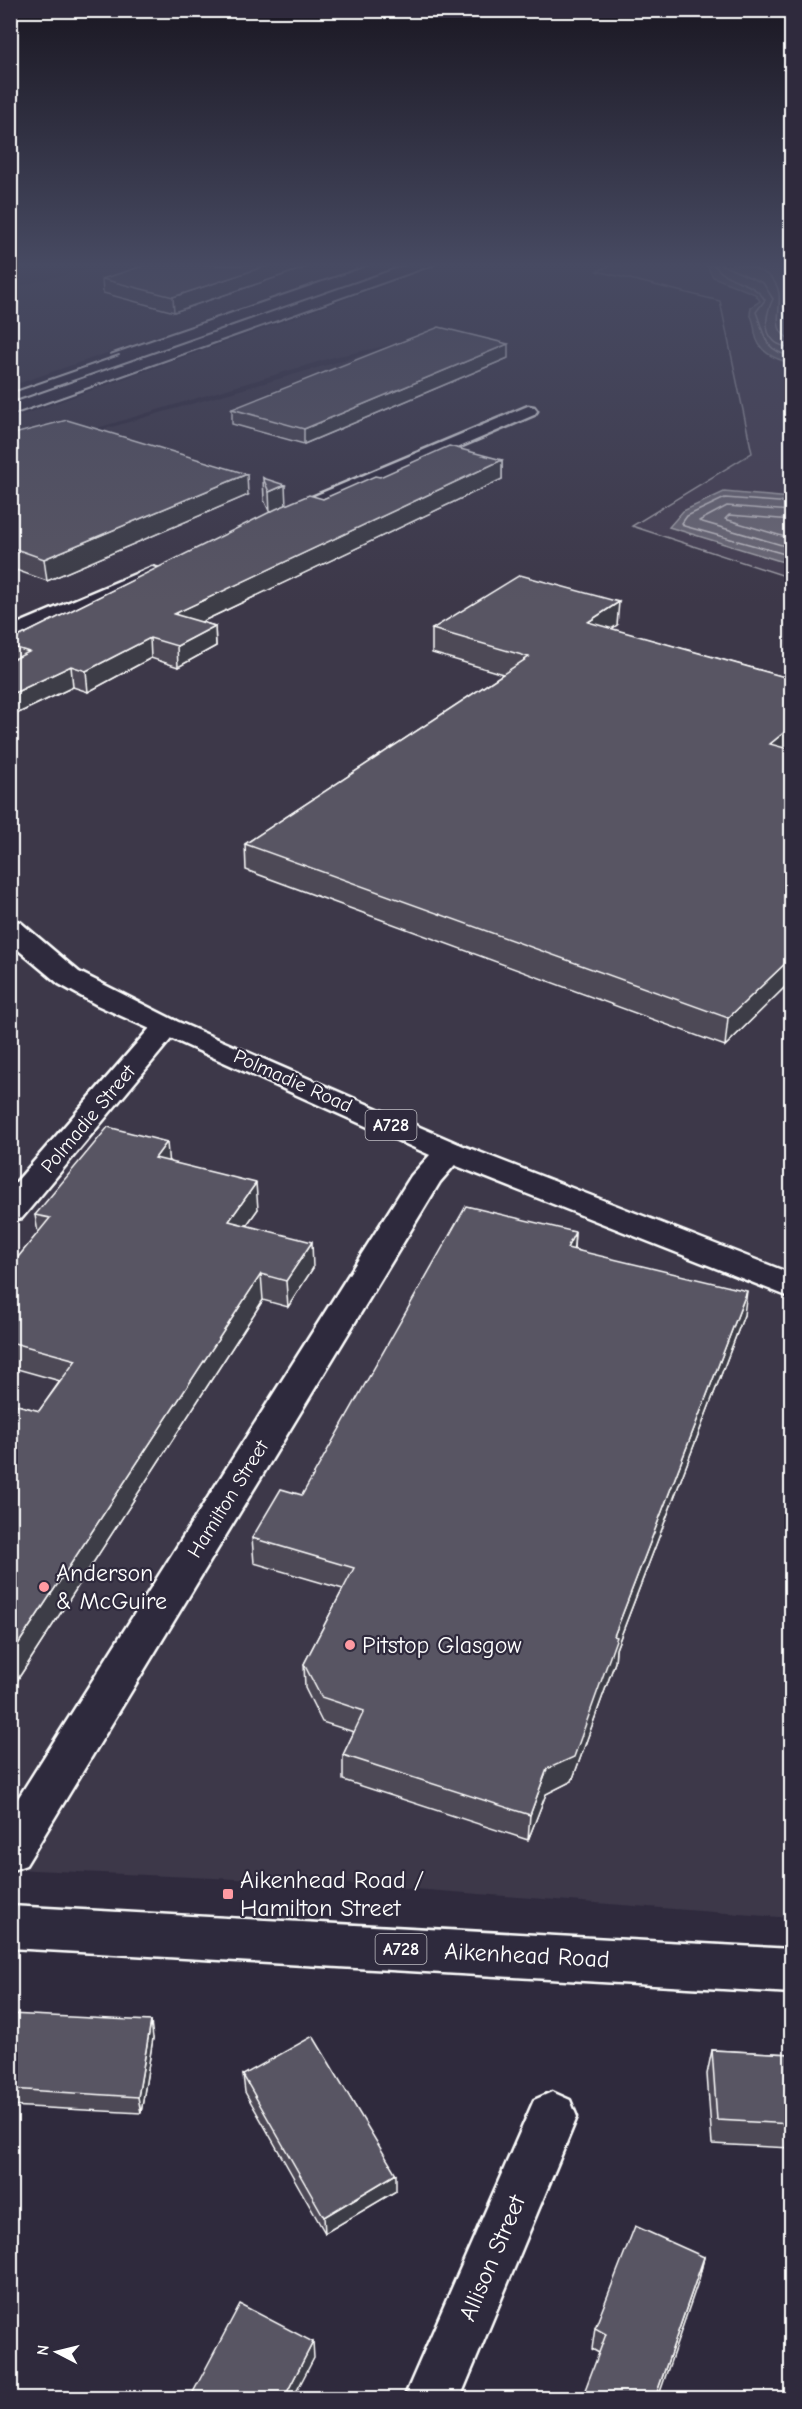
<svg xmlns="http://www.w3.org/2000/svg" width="802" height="2409" viewBox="0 0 802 2409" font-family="'Comic Neue',sans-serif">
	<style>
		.built { fill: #3c3749 }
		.green { fill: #464152; stroke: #a2a0a8; stroke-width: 1.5 }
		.water { fill: #6d6a77; stroke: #a7a6ad; stroke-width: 1.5 }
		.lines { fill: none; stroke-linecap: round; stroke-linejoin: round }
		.shore { stroke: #c5c3c9; stroke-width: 1.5 }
		.minor-casing { stroke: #fff; stroke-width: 5 }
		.primary-casing { stroke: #fff; stroke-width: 5 }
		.minor { fill: #2f2a3d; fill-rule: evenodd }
		.primary { fill: #2f2a3d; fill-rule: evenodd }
		.rail { stroke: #fff; stroke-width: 2 }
		.wall { fill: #4d4956; stroke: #fff; stroke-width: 1.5 }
		.shaded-wall { fill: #3e3c46; stroke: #fff; stroke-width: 1.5 }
		.building { fill: #595564; stroke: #fff; stroke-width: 1.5 }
		.poi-dot { fill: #ff9aa2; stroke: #2f2a3d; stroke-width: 2 }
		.labels { text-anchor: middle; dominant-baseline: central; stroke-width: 4.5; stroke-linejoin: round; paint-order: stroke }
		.shield { fill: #2f2a3d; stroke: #c1bfc5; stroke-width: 1.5 }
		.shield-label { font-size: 18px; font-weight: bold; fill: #fff }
		.street-label { font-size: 20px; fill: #fff; stroke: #2f2a3d }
		.near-poi-label { font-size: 24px; fill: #fff; stroke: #2f2a3d; text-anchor: start }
		.near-street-label { font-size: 24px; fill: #fff; stroke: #2f2a3d }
	</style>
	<rect width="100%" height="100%" fill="#2f2a3d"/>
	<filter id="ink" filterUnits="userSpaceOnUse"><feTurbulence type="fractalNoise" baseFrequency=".0167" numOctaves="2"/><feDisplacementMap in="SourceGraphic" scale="12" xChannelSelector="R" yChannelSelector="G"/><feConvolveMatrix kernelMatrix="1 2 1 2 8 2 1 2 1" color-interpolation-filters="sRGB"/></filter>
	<g filter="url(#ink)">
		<g class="built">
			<path d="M105 265H365L11 386 10 288Z"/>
			<path d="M442 265H611L598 271 720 301 752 454 633 526 791 578V1918L349 1884 11 1869V456L410 341 334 357 11 454V419Z"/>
		</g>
		<path class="green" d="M611 265H791V578L632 526 752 453 720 301 597 271Z"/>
		<g class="water">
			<path d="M791 265H792L791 363C774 359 758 352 755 333 754 325 754 321 750 314L751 307 760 301 755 294 713 277 707 266Z"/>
			<path d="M724 492 791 498V562L780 561 669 527 683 511Z"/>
		</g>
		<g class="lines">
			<g class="shore">
				<path d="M714 265C727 283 753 280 765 300L756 312C766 337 762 349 792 357"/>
				<path d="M722 265 763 283 773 299C767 311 762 330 774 341 777 345 787 347 792 349"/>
				<path d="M743 265C751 268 762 270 769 276 794 297 762 328 792 340"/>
				<path d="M792 503 725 498 687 516 682 523 684 526 792 556"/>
				<path d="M792 511 727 506 699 521 792 548"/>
				<path d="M792 520 729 515 725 519 792 539"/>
			</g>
			<defs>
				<g id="minor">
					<path d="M528 406 534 407 537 411 534 415 288 521H274L271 517 274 513Z"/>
					<path d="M152 567 159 569 162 573 159 577 10 641V627Z"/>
					<path d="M166 1018 176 1021 181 1027 176 1033 22 1218 10 1221V1189L156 1021Z"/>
					<path d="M450 1142 461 1145 466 1152 440 1182 26 1865 10 1871V1811L411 1176 439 1145Z"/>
					<path d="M552 2092 570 2100 577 2117 460 2398H404L534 2100Z"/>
				</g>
				<g id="primary">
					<path d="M10 920 20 922 79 972 176 1021 461 1145 792 1274V1298L439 1159 97 1005 59 984 10 943Z"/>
					<path d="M10 1906 792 1949V1993L10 1948Z"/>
				</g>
			</defs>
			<use href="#minor" class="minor-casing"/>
			<use href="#primary" class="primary-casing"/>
			<use href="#minor" class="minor"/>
			<use href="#primary" class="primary"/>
			<g class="rail">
				<path d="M110 354 369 265"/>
				<path d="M10 393 119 355"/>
				<path d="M10 403 404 265"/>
				<path d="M10 416 435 265"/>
			</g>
		</g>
		<g class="wall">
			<path d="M313 265 174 312 103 293 102 279Z"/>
			<path d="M508 358 304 444 232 424V409Z"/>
			<path d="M10 435 248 495 47 581 10 568Z"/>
			<path d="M502 460V479L201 622 215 626 216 646 178 667 151 658 88 692 73 687 10 717V641L270 513 264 500 263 478 286 505 323 499 380 477Z"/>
			<path d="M617 625 611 629 792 679V748L789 750H792V980L725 1046 246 870 245 844 503 674 432 653V629Z"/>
			<path d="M169 1161 258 1209 246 1226 313 1268 288 1307 263 1300 16 1682 10 1680V1403L39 1411 60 1381 10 1367V1267L38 1233 35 1215Z"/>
			<path d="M575 1232 574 1249 744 1315 616 1649 615 1662 572 1781 546 1794 528 1840 343 1780V1755L354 1732 322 1722 305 1688 304 1664 343 1589 254 1563 252 1538 302 1495Z"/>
			<path d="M10 2014 153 2038 141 2113 10 2106Z"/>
			<path d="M712 2050 792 2054V2148L712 2144 707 2074Z"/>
			<path d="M243 2075 396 2191 325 2233 245 2092Z"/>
			<path d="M704 2257 699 2279 599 2353 592 2349 595 2328Z"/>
		</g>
		<g class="shaded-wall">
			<path d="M269 265H313L174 312 173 297Z"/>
			<path d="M508 344V358L304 444V429Z"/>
			<path d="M502 460V479L176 634 174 614Z"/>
			<path d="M247 474 248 495 47 581 44 559Z"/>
			<path d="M285 485 286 507 270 514 269 492Z"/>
			<path d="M619 602 617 625 586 646 588 622Z"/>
			<path d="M215 626 216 646 178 667 177 646Z"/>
			<path d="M150 638 151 658 88 692 86 671Z"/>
			<path d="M71 666 73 687 10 717V695Z"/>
			<path d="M792 726V748L767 769 770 744Z"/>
			<path d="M792 957V980L725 1046 728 1018Z"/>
			<path d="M167 1142 169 1167 155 1158Z"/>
			<path d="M256 1183 258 1209 231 1247 229 1221Z"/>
			<path d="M575 1232 573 1256 567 1248Z"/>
			<path d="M312 1242 313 1268 288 1307 286 1281Z"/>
			<path d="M261 1274 263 1300 16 1682 11 1655Z"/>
			<path d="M747 1291 744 1315 616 1649 615 1662 572 1781 546 1794 528 1840 530 1815 547 1769 614 1636Z"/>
			<path d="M151 2021 153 2038 141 2113 138 2097Z"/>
			<path d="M396 2174V2191L325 2233 324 2217Z"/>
			<path d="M704 2257 699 2279 658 2398H655Z"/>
			<path d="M313 2342 314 2358 293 2398H284Z"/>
		</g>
		<g class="building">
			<path d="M146 265H269L173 297 102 279Z"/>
			<path d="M439 327 508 344 304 429 232 409Z"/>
			<path d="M67 420 247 474 44 559 10 547V435Z"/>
			<path d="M449 446 502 460 174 614 215 626 177 646 150 638 86 671 71 666 10 695V661L29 652 10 646V641L276 509 309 495 323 499 375 476 380 477Z"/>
			<path d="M263 478 285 485 269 492Z"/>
			<path d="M520 575 619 602 588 622 792 679V726L770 744 792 750V957L728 1018 245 844 529 657 432 629Z"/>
			<path d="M108 1127 167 1142 155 1158 256 1183 229 1221 312 1242 286 1281 261 1274 11 1655H10V1403L39 1411 76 1360 10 1342V1267L50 1218 35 1215Z"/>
			<path d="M466 1206 575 1232 567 1248 747 1291 614 1636 617 1637 574 1757 547 1769 530 1815 343 1755 364 1711 321 1697 304 1664 354 1568 252 1538 281 1489 302 1495Z"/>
			<path d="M10 2014 151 2021 138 2097 10 2089Z"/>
			<path d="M313 2036 396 2174 324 2217 243 2075Z"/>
			<path d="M712 2050 792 2054V2124L717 2120Z"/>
			<path d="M635 2226 704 2257 655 2398H582L606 2334 595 2328Z"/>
			<path d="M240 2304 313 2342 284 2398H190Z"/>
		</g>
	</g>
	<linearGradient id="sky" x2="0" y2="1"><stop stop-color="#1a1722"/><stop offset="0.44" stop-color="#474a62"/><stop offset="1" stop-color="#474a62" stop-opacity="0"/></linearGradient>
	<rect width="802" height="602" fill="url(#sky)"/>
	<g class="poi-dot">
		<circle cx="44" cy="1587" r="6"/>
		<circle cx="350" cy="1645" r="6"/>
		<rect x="222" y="1888" width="12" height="12" rx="3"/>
	</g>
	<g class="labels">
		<g class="shield">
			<rect x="365.5" y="1110" width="51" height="30" rx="4.5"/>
			<rect x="375.5" y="1934" width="51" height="30" rx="4.5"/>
		</g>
		<g class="shield-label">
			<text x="391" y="1125">A728</text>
			<text x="401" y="1949">A728</text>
		</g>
		<g class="street-label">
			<text transform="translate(293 1081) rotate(24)">Polmadie Road</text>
			<text transform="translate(88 1119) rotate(-50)">Polmadie Street</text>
			<text transform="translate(228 1499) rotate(-58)">Hamilton Street</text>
		</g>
		<g class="near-poi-label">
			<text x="56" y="1573">Anderson<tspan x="56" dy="28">&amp; McGuire</tspan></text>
			<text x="362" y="1645">Pitstop Glasgow</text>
			<text x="240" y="1880">Aikenhead Road /<tspan x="240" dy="28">Hamilton Street</tspan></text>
		</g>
		<g class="near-street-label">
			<text transform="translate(527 1955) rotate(3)">Aikenhead Road</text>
			<text transform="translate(492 2258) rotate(-67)">Allison Street</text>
		</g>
	</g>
	<rect width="802" height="2409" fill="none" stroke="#2f2a3d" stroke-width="36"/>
	<rect x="18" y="18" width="766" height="2373" fill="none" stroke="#fff" stroke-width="2" filter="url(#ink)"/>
	<g transform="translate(57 2352) rotate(277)" stroke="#2f2a3d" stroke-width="4.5" paint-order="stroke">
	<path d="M0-4.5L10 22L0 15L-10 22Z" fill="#ffffff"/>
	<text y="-9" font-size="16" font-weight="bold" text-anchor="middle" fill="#ffffff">N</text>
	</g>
</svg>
